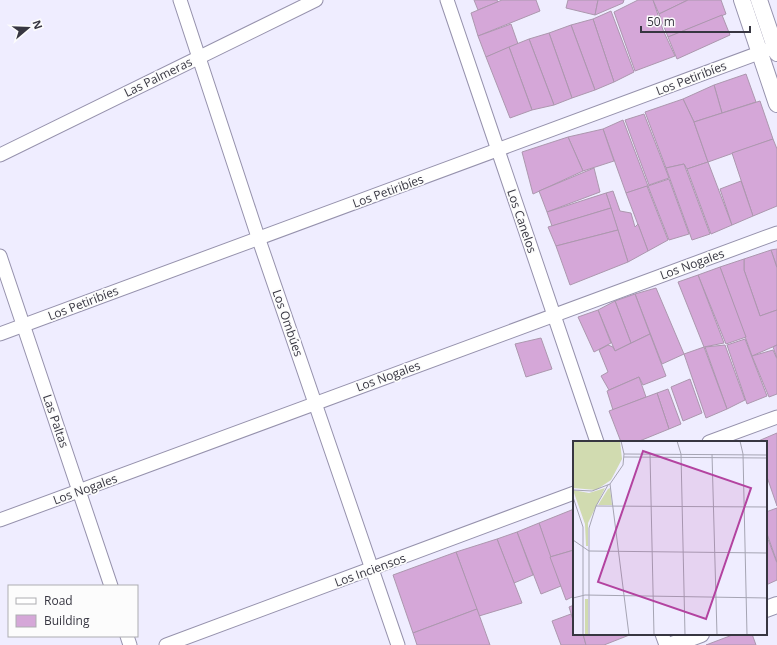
<svg xmlns="http://www.w3.org/2000/svg" width="777" height="645" viewBox="0 0 777 645" font-family="'Open Sans',sans-serif">
	<style>
		.building { fill: #d5a7d8; stroke: #ac97ae }
		.lines { fill: none; stroke-linecap: round; stroke-linejoin: round }
		.minor-casing { stroke: #9692ad; stroke-width: 15 }
		.tertiary-casing { stroke: #9692ad; stroke-width: 18 }
		.minor { stroke: #fff; stroke-width: 13 }
		.tertiary { stroke: #fff; stroke-width: 16 }
		.labels { text-anchor: middle; dominant-baseline: central; stroke-width: 3.5; stroke-linejoin: round; paint-order: stroke }
		.street-label { font-size: 12px; fill: #373641; stroke: #fcfcfc }
		.inset-road { fill: none; stroke: #a5a4b3; stroke-width: 1 }
		.view { fill: #b343a0; fill-opacity: 0.15; stroke: #b343a0; stroke-width: 2 }
		.inset-edge { fill: none; stroke: #373641; stroke-width: 2 }
	</style>
	<rect width="100%" height="100%" fill="#efedff"/>
	<g class="building">
		<path d="M474 0H497L498 2 478 10Z"/>
		<path d="M502 0H536L540 11 478 36 471 13Z"/>
		<path d="M568 0H598L595 15 566 8Z"/>
		<path d="M598 0H624L623 3 595 15Z"/>
		<path d="M638 0H653L663 30 675 56 635 71 614 12Z"/>
		<path d="M653 0H688L659 14Z"/>
		<path d="M688 0H721L726 14 668 37 659 14Z"/>
		<path d="M611 11 634 72 614 82 593 19Z"/>
		<path d="M722 15 730 35 677 59 668 37Z"/>
		<path d="M593 19 614 82 595 90 571 25Z"/>
		<path d="M511 24 518 44 486 57 478 36Z"/>
		<path d="M571 25 595 90 572 98 549 33Z"/>
		<path d="M549 33 572 98 554 105 529 39Z"/>
		<path d="M529 39 554 105 532 110 509 47Z"/>
		<path d="M509 47 532 110 510 118 486 57Z"/>
		<path d="M746 74 756 102 722 113 714 85Z"/>
		<path d="M714 85 722 113 694 122 683 99Z"/>
		<path d="M683 99 694 122 708 162 687 169 684 164 666 168 645 112Z"/>
		<path d="M760 101 773 139 708 162 694 122Z"/>
		<path d="M644 114 669 178 649 185 625 120Z"/>
		<path d="M623 120 648 186 626 193 603 129Z"/>
		<path d="M603 129 614 161 583 171 568 137Z"/>
		<path d="M568 137 583 171 533 194 522 152Z"/>
		<path d="M773 139 777 149V206L753 216 732 153Z"/>
		<path d="M708 162 732 225 711 234 687 169Z"/>
		<path d="M684 164 710 234 692 240 666 168Z"/>
		<path d="M594 168 600 192 547 212 539 191Z"/>
		<path d="M669 179 689 234 669 240 648 186Z"/>
		<path d="M741 181 753 216 732 225 720 189Z"/>
		<path d="M647 186 668 240 648 251 626 193Z"/>
		<path d="M613 191 620 211 631 213 635 227 638 224 648 251 628 262 606 193Z"/>
		<path d="M606 193 611 208 552 226 547 212Z"/>
		<path d="M611 208 618 230 556 246 548 227Z"/>
		<path d="M618 230 628 262 570 285 556 246Z"/>
		<path d="M777 249V267L771 250Z"/>
		<path d="M771 250 777 268V310L760 316 744 270V259Z"/>
		<path d="M744 259V270L760 316 777 310V345L752 356 720 267Z"/>
		<path d="M720 267 746 337 726 344 698 275Z"/>
		<path d="M698 275 724 343 704 347 678 282Z"/>
		<path d="M656 288 684 354 662 364 635 294Z"/>
		<path d="M635 294 650 334 631 343 615 301Z"/>
		<path d="M615 301 631 343 615 351 598 310Z"/>
		<path d="M598 310 611 343 594 352 578 317Z"/>
		<path d="M650 334 666 376 643 385 639 377 609 390 601 376 608 372 599 350 608 345 613 347 615 351Z"/>
		<path d="M541 338 552 369 526 377 515 344Z"/>
		<path d="M745 339 767 396 747 404 727 345Z"/>
		<path d="M725 345 745 400 727 409 705 347Z"/>
		<path d="M777 345V358L773 347Z"/>
		<path d="M704 347 727 409 706 418 684 354Z"/>
		<path d="M773 350 777 359V394L769 397 752 356Z"/>
		<path d="M639 377 646 397 613 410 607 391Z"/>
		<path d="M690 379 702 413 683 421 671 387Z"/>
		<path d="M668 389 681 424 669 429 657 393Z"/>
		<path d="M657 393 669 429 637 442H621L609 411Z"/>
		<path d="M777 433V506L766 474V442H756Z"/>
		<path d="M777 508V562L766 531V512Z"/>
		<path d="M574 509V550L550 557 539 523Z"/>
		<path d="M539 523 561 586 541 594 517 532Z"/>
		<path d="M517 532 533 575 514 583 497 539Z"/>
		<path d="M766 534 777 563V580L766 585Z"/>
		<path d="M497 539 522 603 479 616 456 552Z"/>
		<path d="M574 550V596L566 600 550 557Z"/>
		<path d="M456 552 477 609 413 633 393 575Z"/>
		<path d="M574 605V623L569 607Z"/>
		<path d="M477 609 490 645H417L413 633Z"/>
		<path d="M571 614 574 623V634H583L586 645H561L552 621Z"/>
		<path d="M583 634H632L604 645H586Z"/>
		<path d="M735 634H752L756 645H706Z"/>
	</g>
	<g class="lines">
		<defs>
			<g id="minor">
				<path d="M180 0 258 237 398 645"/>
				<path d="M447 0 597 442"/>
				<path d="M0 155 316 0"/>
				<path d="M0 256 111 586"/>
				<path d="M0 334C258 238 517 144 775 47"/>
				<path d="M709 442 777 417"/>
				<path d="M0 520 777 233"/>
				<path d="M662 634 666 645"/>
				<path d="M127 636 130 645"/>
				<path d="M166 645 574 493"/>
			</g>
			<g id="tertiary">
				<path d="M742 0 777 104"/>
				<path d="M759 0 777 53"/>
				<path d="M766 609 777 605"/>
				<path d="M672 645 701 634"/>
			</g>
		</defs>
		<use href="#minor" class="minor-casing"/>
		<use href="#tertiary" class="tertiary-casing"/>
		<use href="#minor" class="minor"/>
		<use href="#tertiary" class="tertiary"/>
	</g>
	<g class="labels">
		<g class="street-label">
			<text transform="translate(158 77) rotate(-26)">Las Palmeras</text>
			<text transform="translate(691 78) rotate(-21)">Los Petiribíes</text>
			<text transform="translate(388 191) rotate(-20)">Los Petiribíes</text>
			<text transform="translate(522 221) rotate(71)">Los Canelos</text>
			<text transform="translate(692 264) rotate(-20)">Los Nogales</text>
			<text transform="translate(83 303) rotate(-21)">Los Petiribíes</text>
			<text transform="translate(288 323) rotate(71)">Los Ombúes</text>
			<text transform="translate(388 376) rotate(-20)">Los Nogales</text>
			<text transform="translate(56 421) rotate(71)">Las Paltas</text>
			<text transform="translate(85 489) rotate(-20)">Los Nogales</text>
			<text transform="translate(370 570) rotate(-20)">Los Inciensos</text>
		</g>
	</g>
	<g transform="translate(573 441)">
		<rect width="194" height="194" fill="#efedff"/>
		<path d="M0 0H47L49 18 38 39 23 49 0 47ZM32 47 15 82V105H13L12 83 0 49 16 52ZM37 47 39 64H25L35 48ZM12 158H15V194H12Z" fill="#d1dbb0"/>
		<path class="inset-road" d="M104 0 108 13 112 194M167 0 170 13 174 194M51 13 194 14M77 13 81 194M139 13 144 194M51 16 194 17M37 43 56 194M0 49 19 50 37 43 50 24 51 13 48 0M0 56 10 86V194M23 65 194 66M0 99 16 110 194 112M0 157 12 154 194 157M16 194V87L23 65 35 44"/>
		<path class="view" d="M70 10 178 47 133 178 25 141Z"/>
		<rect width="194" height="194" class="inset-edge"/>
	</g>
	<rect x="8" y="585" width="130" height="52" fill="#fcfcfc" stroke="#adadb1"/>
	<rect x="16" y="598" width="20" height="6" fill="#ffffff" stroke="#adadb1"/>
	<text x="44" y="605" font-size="12" fill="#373641">Road</text>
	<rect x="16" y="615" width="20" height="12" fill="#d5a7d8" stroke="#adadb1"/>
	<text x="44" y="625" font-size="12" fill="#373641">Building</text>
	<g transform="translate(28 28) rotate(71)" stroke="#fcfcfc" stroke-width="3" paint-order="stroke">
	<path d="M0-3L7 15L0 10L-7 15Z" fill="#373641"/>
	<text y="-6" font-size="11" font-weight="bold" text-anchor="middle" fill="#373641">N</text>
	</g>
	<path d="M641 26v6h109v-6" fill="none" stroke="#373641" stroke-width="2"/>
	<text x="647" y="26" font-size="12" fill="#373641" stroke="#fcfcfc" stroke-width="3" paint-order="stroke">50 m</text>
</svg>
